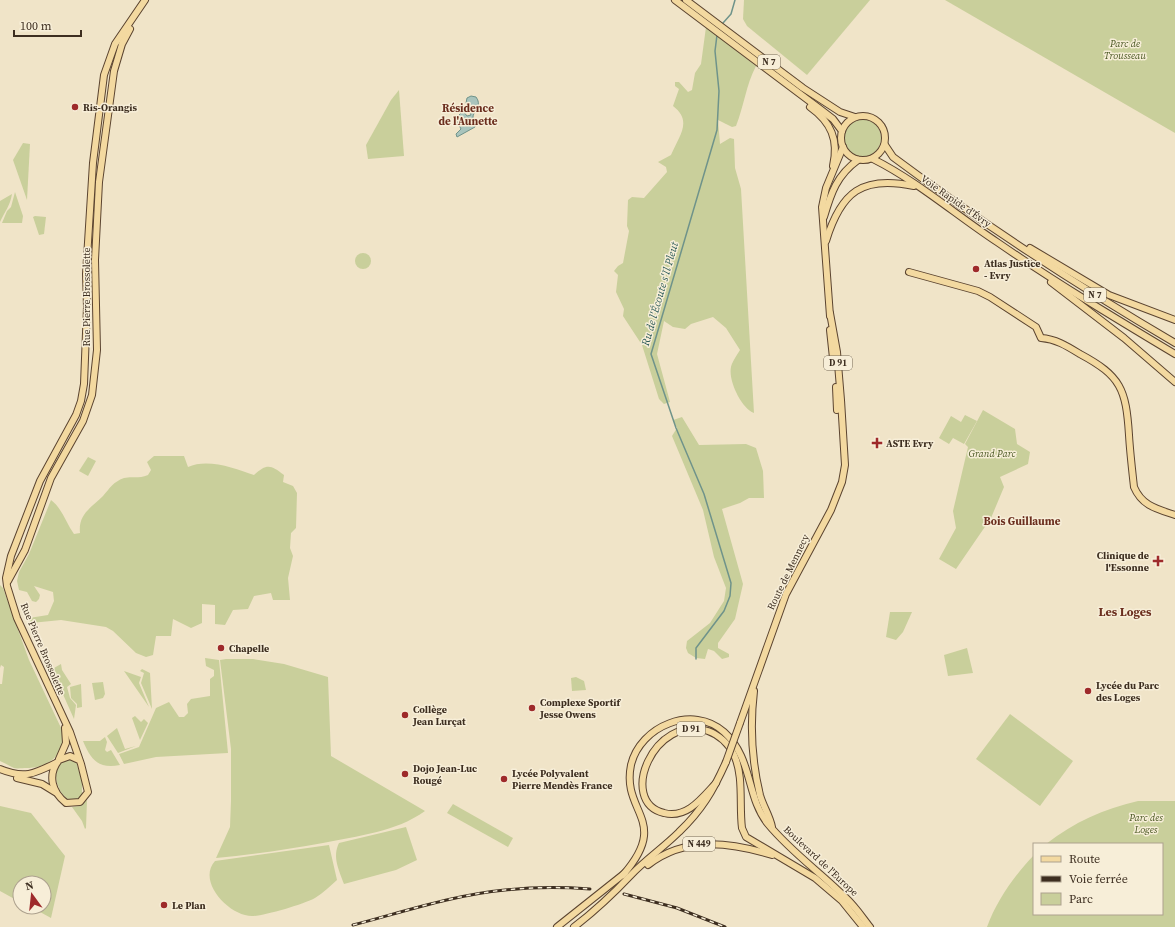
<svg xmlns="http://www.w3.org/2000/svg" width="1175" height="927" viewBox="0 0 1175 927" font-family="'Source Serif 4',serif">
	<style>
		.green { fill: #c9cf9b }
		.water { fill: #a9c4bc; stroke: #6f938a }
		.lines { fill: none; stroke-linecap: round; stroke-linejoin: round }
		.stream { stroke: #6f938a; stroke-width: 1.5 }
		.major-casing { stroke: #5b4430; stroke-width: 8 }
		.major { stroke: #f3d9a0; stroke-width: 6 }
		.rail-casing { stroke: #3d2e20; stroke-width: 3 }
		.rail { stroke: #f7eed8; stroke-width: 1.5; stroke-dasharray: 4.5; stroke-linecap: butt }
		.major-bridge-casing { stroke: #5b4430; stroke-width: 8; stroke-linecap: butt }
		.major-bridge { stroke: #f3d9a0; stroke-width: 6 }
		.poi-dot { fill: #9e2a2b; stroke: #f7eed8; stroke-width: 1.5 }
		.labels { text-anchor: middle; dominant-baseline: central; stroke-width: 3; stroke-linejoin: round; paint-order: stroke }
		.shield { fill: #f7eed8; stroke: #756857; stroke-width: 1 }
		.shield-label { font-size: 9px; font-weight: bold; fill: #3d2e20 }
		.park-label { font-size: 10px; font-style: italic; fill: #4d5a26; stroke: #f7eed8 }
		.poi-label { font-size: 10px; font-weight: bold; fill: #3d2e20; stroke: #f7eed8; text-anchor: start }
		.street-label { font-size: 10px; fill: #3d2e20; stroke: #f7eed8 }
		.neighbourhood-label { font-size: 11px; font-weight: bold; fill: #6b2e1e; stroke: #f7eed8 }
		.water-label { font-size: 11px; font-style: italic; fill: #2f5d5a; stroke: #f7eed8 }
		.quarter-label { font-size: 12px; font-weight: bold; fill: #6b2e1e; stroke: #f7eed8 }
	</style>
	<rect width="100%" height="100%" fill="#f0e4c8"/>
	<g class="green">
		<path d="M744 0H870L807 75 747 26 743 19Z"/>
		<path d="M945 0H1175V133Z"/>
		<path d="M706 27 756 66C746 85 744 106 736 126L732 127 718 120 720 144 730 138 734 139 735 168 741 189 754 413C741 408 728 380 731 367 732 362 737 355 740 350L726 328 713 317 691 324 685 329 673 327 664 321 657 354 670 402 664 404 659 399 642 345 623 316 624 309 616 292 618 275 614 271 618 266 623 263 629 231 627 226 628 200 632 197 644 198 667 172 666 167 658 162 671 155C679 136 693 121 673 106L679 89 675 86V82H679L688 92 692 90 695 73 701 64Z"/>
		<path d="M399 90 404 156 368 159 366 145 391 100Z"/>
		<circle cx="862" cy="138" r="19"/>
		<path d="M23 143 30 144 27 200 13 160Z"/>
		<path d="M15 192 23 216 22 223H2L7 211 11 207Z"/>
		<path d="M12 194C10 206 5 211 0 222V201Z"/>
		<path d="M35 216 46 217 44 234 39 235 33 217Z"/>
		<circle cx="363" cy="261" r="8"/>
		<path d="M983 410 1015 429 1017 444 1030 452 1028 464 1000 477 1004 487 991 518 956 569 939 559 956 528 953 511 968 447 965 444Z"/>
		<path d="M965 415 977 421 964 444 953 438 949 444 939 438 951 416 961 422Z"/>
		<path d="M682 417 699 445 746 444 756 448 763 471 764 498H749L740 503 722 509 743 584 735 619 718 643V648L729 654V657L722 659 714 651 708 649 705 659 696 658 688 653 686 648 687 641 710 623 724 601 726 588 714 557 703 510 672 436 677 428 673 420Z"/>
		<path d="M154 456H184L188 467C207 458 235 468 254 475 267 463 271 465 284 475L283 482 293 486 297 493 296 528 291 533 290 548 293 556 288 578 290 600H273L271 593 254 596 248 609 233 610 225 625 215 624V605L202 604V623L191 628 173 619 171 636H156L153 655 146 657 136 653 113 631 106 627 61 620 31 623 29 618 48 615 54 601 53 592 34 586 40 595 39 599 36 602 32 601 27 592 19 590 17 581 19 572 29 554 51 500C62 508 66 523 74 534L80 533C78 514 91 508 103 496 110 488 113 482 124 478 132 476 138 479 148 475L151 470 147 462Z"/>
		<path d="M88 457 96 461 88 476 79 471Z"/>
		<path d="M0 585 3 588 29 660 62 730C66 754 50 768 26 768 23 768 17 769 14 768 9 766 5 763 0 761V684H2L4 667 1 665 0 668Z"/>
		<path d="M890 612H912L903 632 896 640 886 637Z"/>
		<path d="M967 648 973 673 948 676 944 655Z"/>
		<path d="M205 658 219 660 228 753 156 757 124 764 119 754 139 747 156 708 169 702 179 717H184L188 713 187 704 191 699 210 696V679L214 676V670L206 666Z"/>
		<path d="M226 659H253L284 664 328 677 331 756 425 811C396 832 357 836 323 843 288 849 252 855 216 858L230 827 231 801V749L220 660Z"/>
		<path d="M49 663 54 668 61 664 62 670 71 684 67 687 70 698 76 705 74 719Z"/>
		<path d="M142 669 150 673 152 709 141 683 144 673 140 671Z"/>
		<path d="M124 671 141 677 139 683 149 707Z"/>
		<path d="M576 677 584 681 586 690 572 691 571 678Z"/>
		<path d="M103 682 105 694 103 698 95 700 92 683Z"/>
		<path d="M81 684 82 707 77 708V704L71 698 70 687Z"/>
		<path d="M1010 714 1073 761 1040 806 976 759Z"/>
		<path d="M135 716 141 722 144 719 148 723 140 740 132 718Z"/>
		<path d="M117 728 125 749 136 746 118 753 107 736Z"/>
		<path d="M105 737 107 742 105 750 107 752 111 750 120 765C98 769 91 760 83 741H100Z"/>
		<path d="M71 759 76 761 82 782V795C68 819 38 764 71 759Z"/>
		<path d="M87 800 86 828 85 829 82 821 72 807 80 806Z"/>
		<path d="M1138 801H1175V927H987C997 900 1014 876 1034 855V914H1162V844H1046C1074 822 1104 809 1138 801Z"/>
		<path d="M453 804 513 838 508 847 447 813Z"/>
		<path d="M0 806 31 813 65 856 51 918 31 907H44V883H20V902L0 891Z"/>
		<path d="M406 827 417 860 396 870 344 884C339 870 332 857 339 843Z"/>
		<path d="M329 845 337 880C330 886 323 893 315 898 304 904 267 915 254 916 231 918 196 882 215 861Z"/>
	</g>
	<path class="water" d="M471 96 476 97C482 105 475 109 473 116 473 120 475 123 475 127L457 137 456 134 461 129 457 121 458 116 463 111 467 116 471 115 466 103 467 98Z"/>
	<g class="lines">
		<g class="stream">
			<path d="M723 23 731 14 735 0"/>
			<path d="M696 659V648L724 611 730 596 731 583 704 494 676 428 651 354 717 130 719 91 715 51 717 35"/>
		</g>
		<defs>
			<g id="major">
				<path d="M675 0 820 109 833 119 842 131"/>
				<path d="M686 0 803 88 840 112 855 117"/>
				<path d="M810 107C831 122 839 140 833 166"/>
				<circle cx="863" cy="138" r="22"/>
				<path d="M885 145 893 157C983 224 1078 286 1175 343"/>
				<path d="M873 159C917 181 956 215 997 242 1055 282 1115 318 1175 354"/>
				<path d="M824 217C831 193 837 175 858 160"/>
				<path d="M826 241C841 192 862 175 914 186"/>
				<path d="M1030 248 1109 295 1175 320"/>
				<path d="M909 272 978 291 990 297 1036 327 1041 338C1056 339 1067 346 1080 354 1121 376 1126 389 1129 435 1130 452 1132 469 1134 487 1142 506 1157 509 1175 515"/>
				<path d="M1051 282 1124 338 1175 382"/>
				<path d="M830 316 822 207 826 188 843 147"/>
				<path d="M830 330 833 358"/>
				<path d="M836 387 837 410"/>
				<path d="M8 581 25 550 51 478 83 421 92 395 97 350 95 260 99 182 114 71 122 44 130 29"/>
				<path d="M754 691C750 725 752 762 760 795 763 806 770 816 772 827"/>
				<path d="M740 723 786 594 831 510 842 482 845 465 841 400 837 352 830 313"/>
				<path d="M59 759 66 743 65 728"/>
				<path d="M79 760 70 756 59 760C47 775 52 792 66 803L80 802 88 792 81 764 70 732 17 618 7 586 6 578 11 556 40 481 76 415 81 401 84 384 87 307 86 274 93 163 104 75 115 44 145 0"/>
				<path d="M0 769C24 779 34 774 56 763"/>
				<path d="M17 778 42 784 55 792"/>
				<path d="M716 783C702 798 687 819 664 813 617 802 654 713 708 731 719 735 729 744 734 755 744 776 739 805 742 828L746 837 815 878 842 901 863 927"/>
				<path d="M648 865C685 836 730 842 772 855"/>
				<path d="M623 875C671 820 621 813 631 765 640 726 693 704 724 732 753 758 746 797 768 824 791 852 820 872 845 897 855 906 862 917 870 927"/>
				<path d="M557 927 625 873"/>
				<path d="M574 927C595 911 613 894 631 875 645 860 664 847 679 832 702 810 713 791 726 762"/>
			</g>
		</defs>
		<use href="#major" class="major-casing"/>
		<use href="#major" class="major"/>
		<defs>
			<g id="rail">
				<path d="M624 894 677 908 725 927"/>
				<path d="M353 925C403 912 453 895 505 890 533 887 562 887 590 889"/>
			</g>
		</defs>
		<use href="#rail" class="rail-casing"/>
		<use href="#rail" class="rail"/>
		<defs>
			<path id="major-bridge" d="M726 762 740 723"/>
		</defs>
		<use href="#major-bridge" class="major-bridge-casing"/>
		<use href="#major-bridge" class="major-bridge"/>
	</g>
	<g class="poi-dot">
		<circle cx="75" cy="107" r="4"/>
		<circle cx="976" cy="269" r="4"/>
		<path d="M875 437h4v4h4v4h-4v4h-4v-4h-4v-4h4z"/>
		<path d="M1156 555h4v4h4v4h-4v4h-4v-4h-4v-4h4z"/>
		<circle cx="221" cy="648" r="4"/>
		<circle cx="1088" cy="691" r="4"/>
		<circle cx="532" cy="708" r="4"/>
		<circle cx="405" cy="715" r="4"/>
		<circle cx="405" cy="774" r="4"/>
		<circle cx="504" cy="779" r="4"/>
		<circle cx="164" cy="905" r="4"/>
	</g>
	<g class="labels">
		<g class="shield">
			<rect x="758" y="55" width="22" height="14" rx="3"/>
			<rect x="1084" y="288" width="22" height="14" rx="3"/>
			<rect x="824" y="356" width="28" height="14" rx="3"/>
			<rect x="677" y="722" width="28" height="14" rx="3"/>
			<rect x="683" y="837" width="32" height="14" rx="3"/>
		</g>
		<g class="shield-label">
			<text x="769" y="62">N 7</text>
			<text x="1095" y="295">N 7</text>
			<text x="838" y="363">D 91</text>
			<text x="691" y="729">D 91</text>
			<text x="699" y="844">N 449</text>
		</g>
		<g class="park-label">
			<text x="1125" y="43">Parc de<tspan x="1125" dy="12">Trousseau</tspan></text>
			<text x="992" y="453">Grand Parc</text>
			<text x="1146" y="817">Parc des<tspan x="1146" dy="12">Loges</tspan></text>
		</g>
		<g class="poi-label">
			<text x="83" y="107">Ris-Orangis</text>
			<text x="984" y="263">Atlas Justice<tspan x="984" dy="12">- Evry</tspan></text>
			<text x="886" y="443">ASTE Evry</text>
			<text x="1149" y="555" text-anchor="end">Clinique de<tspan x="1149" dy="12">l'Essonne</tspan></text>
			<text x="229" y="648">Chapelle</text>
			<text x="1096" y="685">Lycée du Parc<tspan x="1096" dy="12">des Loges</tspan></text>
			<text x="540" y="702">Complexe Sportif<tspan x="540" dy="12">Jesse Owens</tspan></text>
			<text x="413" y="709">Collège<tspan x="413" dy="12">Jean Lurçat</tspan></text>
			<text x="413" y="768">Dojo Jean-Luc<tspan x="413" dy="12">Rougé</tspan></text>
			<text x="512" y="773">Lycée Polyvalent<tspan x="512" dy="12">Pierre Mendès France</tspan></text>
			<text x="172" y="905">Le Plan</text>
		</g>
		<g class="street-label">
			<text transform="translate(956 201) rotate(35)">Voie Rapide d'Évry</text>
			<text transform="translate(86 297) rotate(-90)">Rue Pierre Brossolette</text>
			<text transform="translate(788 572) rotate(-64)">Route de Mennecy</text>
			<text transform="translate(43 649) rotate(67)">Rue Pierre Brossolette</text>
			<text transform="translate(821 861) rotate(43)">Boulevard de l'Europe</text>
		</g>
		<g class="neighbourhood-label">
			<text x="468" y="108">Résidence<tspan x="468" dy="13">de l'Aunette</tspan></text>
			<text x="1022" y="521">Bois Guillaume</text>
		</g>
		<g class="water-label">
			<text transform="translate(660 294) rotate(-74)">Ru de l'Écoute s'Il Pleut</text>
		</g>
		<g class="quarter-label">
			<text x="1125" y="612">Les Loges</text>
		</g>
	</g>
	<rect x="1033" y="843" width="130" height="72" fill="#f7eed8" stroke="#ada18e"/>
	<rect x="1041" y="856" width="20" height="6" fill="#f3d9a0" stroke="#ada18e"/>
	<text x="1069" y="863" font-size="12" fill="#3d2e20">Route</text>
	<rect x="1041" y="876" width="20" height="6" fill="#3d2e20" stroke="#ada18e"/>
	<text x="1069" y="883" font-size="12" fill="#3d2e20">Voie ferrée</text>
	<rect x="1041" y="893" width="20" height="12" fill="#c9cf9b" stroke="#ada18e"/>
	<text x="1069" y="903" font-size="12" fill="#3d2e20">Parc</text>
	<g transform="translate(32 895) rotate(345)"><circle r="19" fill="#f7eed8" stroke="#ada18e"/>
	<path d="M0-3L7 15L0 10L-7 15Z" fill="#9e2a2b"/>
	<text y="-6" font-size="11" font-weight="bold" text-anchor="middle" fill="#3d2e20">N</text>
	</g>
	<path d="M14 30v6h67v-6" fill="none" stroke="#3d2e20" stroke-width="2"/>
	<text x="20" y="30" font-size="12" fill="#3d2e20" stroke="#f7eed8" stroke-width="3" paint-order="stroke">100 m</text>
</svg>
